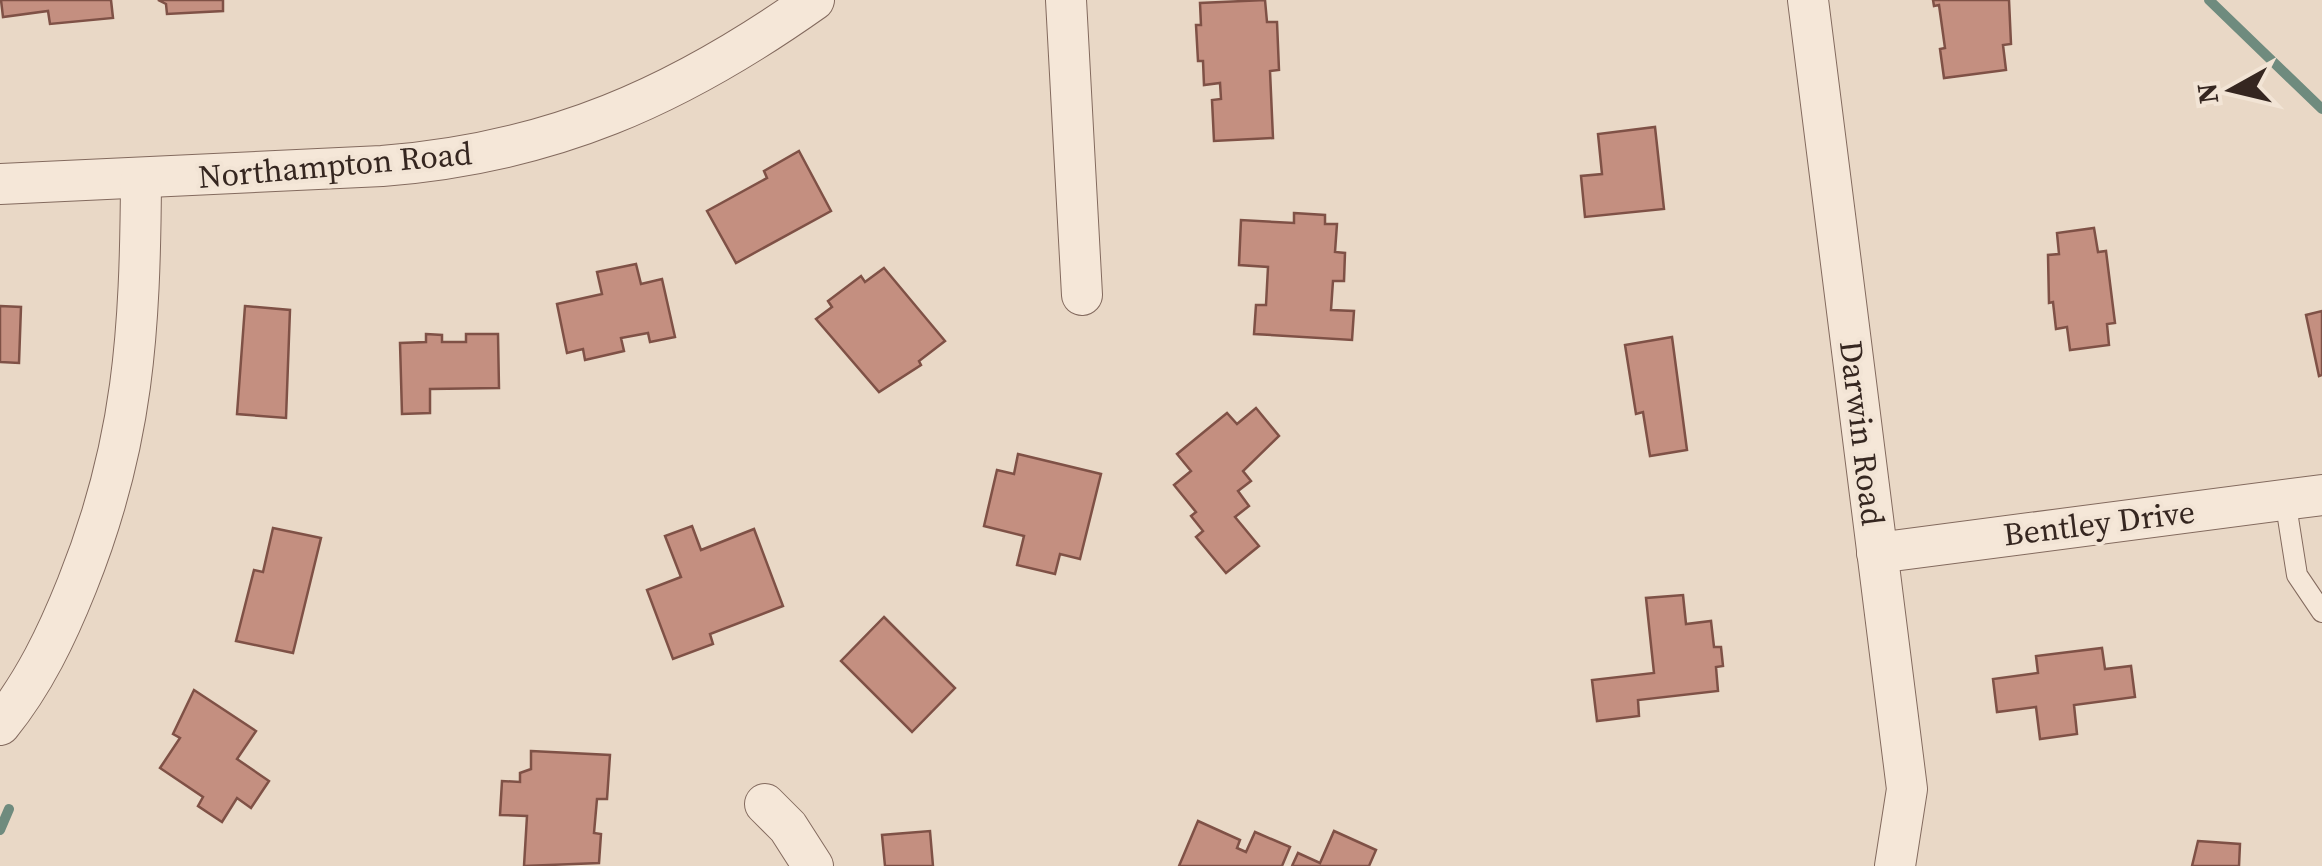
<svg xmlns="http://www.w3.org/2000/svg" width="2322" height="866" viewBox="0 0 2322 866" font-family="'Source Serif 4',serif">
	<style>
		.lines { fill: none; stroke-linecap: round; stroke-linejoin: round }
		.stream { stroke: #6f8b7e; stroke-width: 10 }
		.building { fill: #c48f80; stroke: #7f5146; stroke-width: 2.5 }
		.lane-casing { stroke: #836a5e; stroke-width: 22 }
		.street-casing { stroke: #836a5e; stroke-width: 42 }
		.lane { stroke: #f5e7d8; stroke-width: 20 }
		.street { stroke: #f5e7d8; stroke-width: 40 }
		.labels { text-anchor: middle; dominant-baseline: central; stroke-width: 8; stroke-linejoin: round; paint-order: stroke }
		.street-label { font-size: 32px; fill: #352620; stroke: #f2e4d5 }
	</style>
	<rect width="100%" height="100%" fill="#e9d8c6"/>
	<g class="lines">
		<g class="stream">
			<path d="M2209 0 2322 109"/>
			<path d="M0 830 9 809"/>
		</g>
	</g>
	<g class="building">
		<path d="M1 0H111L113 18 50 24 48 11 3 17Z"/>
		<path d="M158 0H223V11L167 14 166 4Z"/>
		<path d="M1265 0 1267 22H1277L1279 70 1270 71 1273 138 1214 141 1212 100 1221 99 1220 83 1204 85 1203 61H1198L1196 25H1201L1200 3Z"/>
		<path d="M1933 0H2009L2011 44 2003 45 2006 70 1944 78 1940 49 1945 48 1939 5 1934 6Z"/>
		<path d="M1655 127 1664 209 1585 217 1581 176 1602 174 1598 134Z"/>
		<path d="M799 151 831 211 736 263 707 211 767 178 764 171Z"/>
		<path d="M1294 213 1325 215V224H1337L1335 252 1345 253 1344 281H1333L1331 310 1354 311 1352 340 1254 334 1256 305H1266L1268 267 1239 265 1241 220 1294 223Z"/>
		<path d="M2094 228 2098 252 2106 251 2115 323 2107 324 2109 345 2070 350 2067 327 2056 329 2053 302 2049 303 2048 255 2059 254 2057 233Z"/>
		<path d="M636 264 641 284 662 279 675 337 650 342 648 333 621 338 624 351 585 360 583 349 567 353 557 304 602 294 597 272Z"/>
		<path d="M884 268 945 341 919 361 921 365 879 392 816 319 832 307 828 301 861 276 865 282Z"/>
		<path d="M0 306 21 307 19 363 0 362Z"/>
		<path d="M245 306 290 310 286 418 237 414Z"/>
		<path d="M2322 311V375L2319 376 2306 315Z"/>
		<path d="M426 334 442 335V342H466V334H498L499 388 430 389V413L402 414 400 343 426 342Z"/>
		<path d="M1672 337 1687 450 1650 456 1643 412 1636 414 1625 345Z"/>
		<path d="M1256 408 1279 436 1243 471 1251 481 1238 491 1249 506 1235 517 1259 546 1226 573 1196 537 1203 531 1191 516 1196 512 1174 485 1191 471 1177 454 1227 413 1237 424Z"/>
		<path d="M1018 454 1101 474 1080 559 1060 554 1055 574 1017 565 1024 536 984 526 997 470 1014 474Z"/>
		<path d="M692 526 701 550 754 529 783 606 710 634 713 644 673 659 647 590 681 577 665 536Z"/>
		<path d="M273 528 321 538 293 653 236 641 254 570 263 572Z"/>
		<path d="M1683 595 1686 624 1711 621 1714 647H1721L1723 666 1716 667 1718 691 1638 700 1639 716 1597 721 1592 680 1654 673 1646 598Z"/>
		<path d="M884 617 955 688 912 732 841 661Z"/>
		<path d="M2102 648 2105 669 2131 666 2135 697 2074 705 2077 734 2040 739 2036 707 1997 712 1993 679 2038 673 2036 656Z"/>
		<path d="M194 690 256 731 237 759 269 781 251 808 237 798 222 822 198 806 203 797 160 768 180 738 173 734Z"/>
		<path d="M531 751 610 755 607 799H597L594 833 601 834 599 863 524 866 527 816 500 815 502 781 520 782V773L531 769Z"/>
		<path d="M1198 821 1240 840 1237 848 1246 852 1255 832 1290 847 1282 866H1179Z"/>
		<path d="M930 831 933 866H885L882 835Z"/>
		<path d="M1334 831 1376 850 1369 866H1292L1298 853 1320 863Z"/>
		<path d="M2198 841 2240 844 2239 866H2192Z"/>
	</g>
	<g class="lines">
		<defs>
			<path id="lane" d="M2285 499 2297 575 2322 612"/>
			<g id="street">
				<path d="M1066 0 1082 295"/>
				<path d="M1808 0 1907 789 1895 866"/>
				<path d="M0 184 382 166C551 153 677 97 814 0"/>
				<path d="M1877 553 2322 495"/>
				<path d="M0 725C34 683 57 635 77 585 134 443 140 331 141 180"/>
				<path d="M765 804 788 827 813 866"/>
			</g>
		</defs>
		<use href="#lane" class="lane-casing"/>
		<use href="#street" class="street-casing"/>
		<use href="#lane" class="lane"/>
		<use href="#street" class="street"/>
	</g>
	<g class="labels">
		<g class="street-label">
			<text transform="translate(335 165) rotate(-5)">Northampton Road</text>
			<text transform="translate(1862 433) rotate(83)">Darwin Road</text>
			<text transform="translate(2099 523) rotate(-7)">Bentley Drive</text>
		</g>
	</g>
	<g transform="translate(2232 90) rotate(262)" stroke="#f2e4d5" stroke-width="8" paint-order="stroke">
	<path d="M0-8L18 38L0 25L-18 38Z" fill="#352620"/>
	<text y="-15" font-size="28" font-weight="bold" text-anchor="middle" fill="#352620">N</text>
	</g>
</svg>
